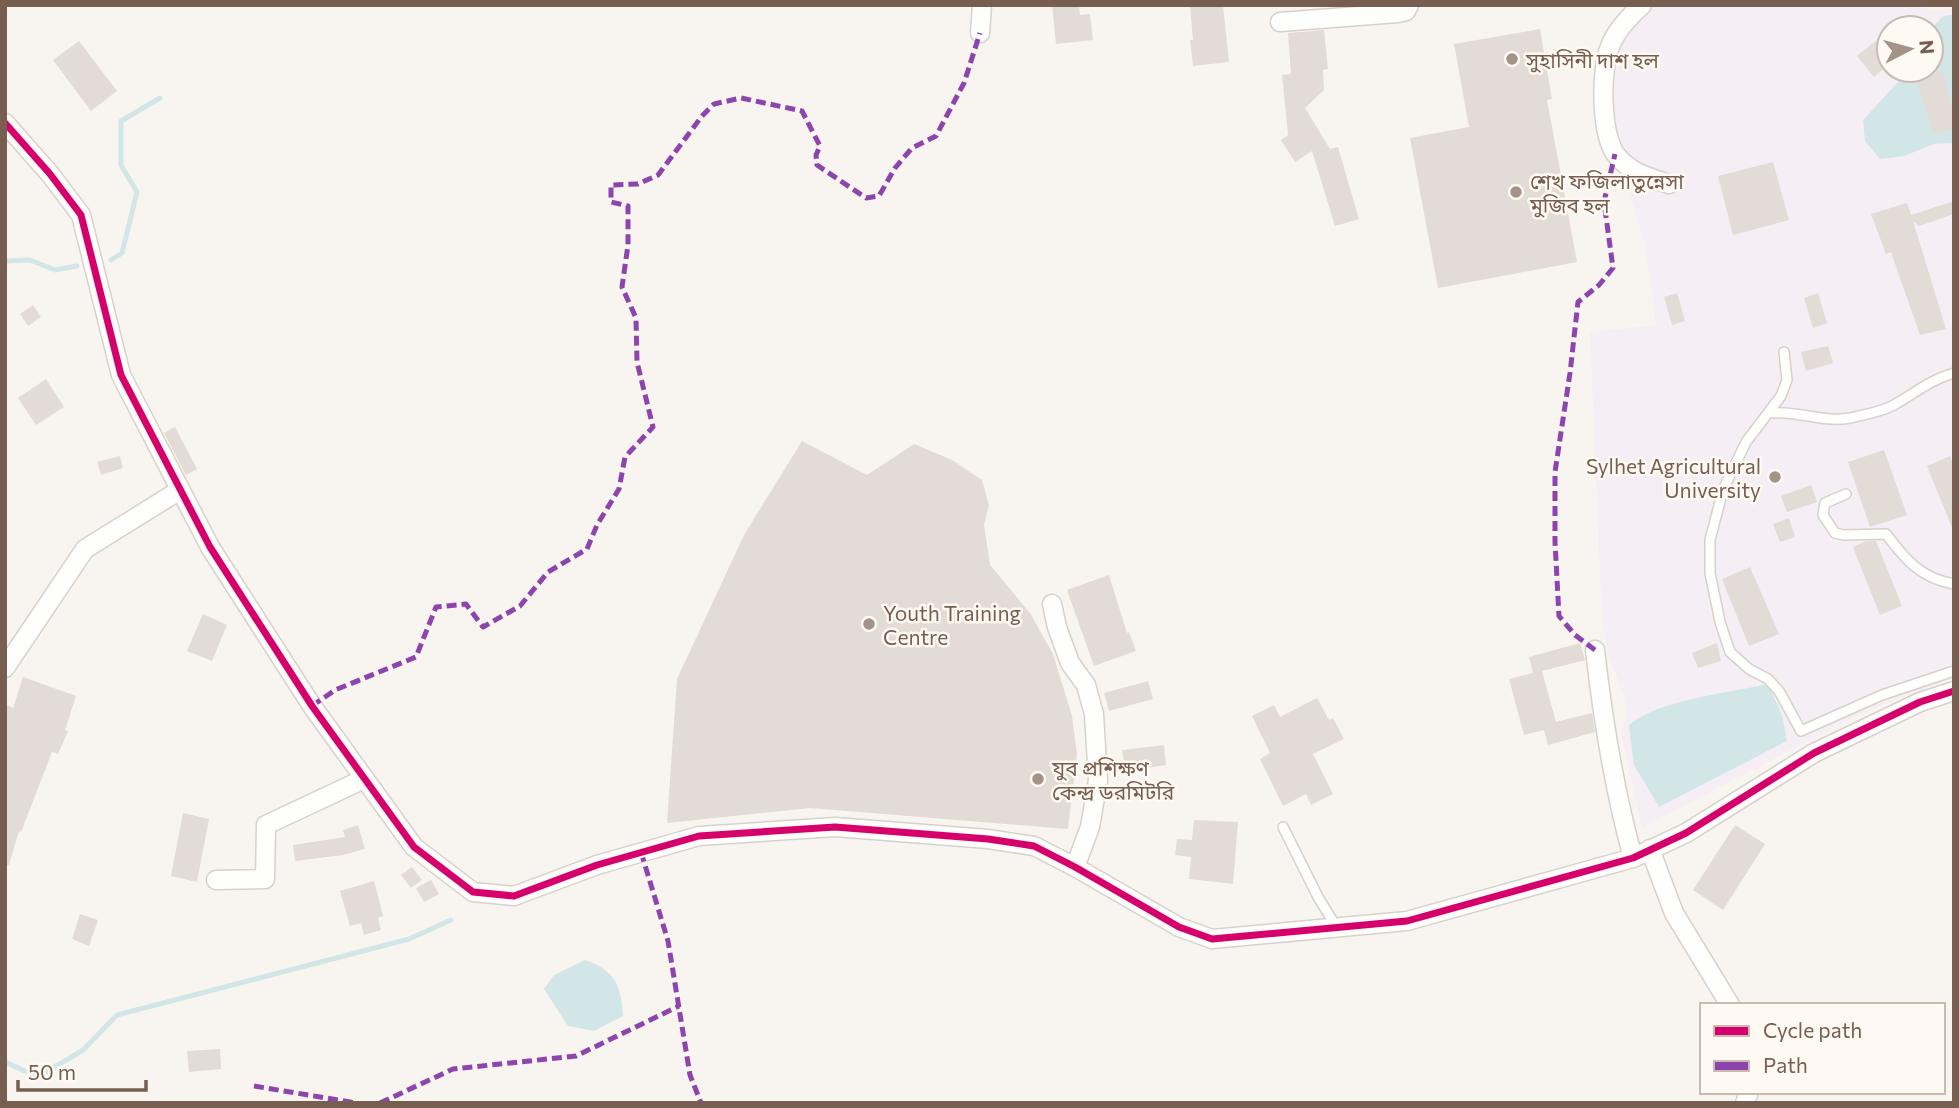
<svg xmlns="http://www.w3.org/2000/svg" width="1959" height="1108" viewBox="0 0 1959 1108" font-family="Commissioner,'Noto Sans Bengali',sans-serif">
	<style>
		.education { fill: #f5eef5; fill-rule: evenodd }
		.water { fill: #d2e6e8 }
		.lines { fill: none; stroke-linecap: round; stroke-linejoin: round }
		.stream { stroke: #d2e6e8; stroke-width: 5 }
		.building { fill: #e3dbd5 }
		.service-casing { stroke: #d6d1cb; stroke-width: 12 }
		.minor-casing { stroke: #d6d1cb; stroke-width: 21 }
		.service { stroke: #fefefd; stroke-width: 9 }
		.minor { stroke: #fefefd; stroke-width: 18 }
		.quiet { stroke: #8e44ad; stroke-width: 5; stroke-dasharray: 10 5; stroke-linecap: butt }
		.cycleway-casing { stroke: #fefaf3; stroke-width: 11 }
		.cycleway { stroke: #d6006c; stroke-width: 7 }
		.poi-dot { fill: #a49388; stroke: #fefaf3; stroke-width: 2.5 }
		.labels { text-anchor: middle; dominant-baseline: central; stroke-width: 5; stroke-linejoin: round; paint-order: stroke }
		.poi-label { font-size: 21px; fill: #775e50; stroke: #fefaf3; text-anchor: start }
	</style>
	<rect width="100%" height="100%" fill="#f8f5f0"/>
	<path class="education" d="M1655 5H1921L1932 12 1954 8V678L1869 710 1673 811 1642 829 1621 732 1627 715 1625 700 1608 653 1602 621 1590 332 1656 325 1645 243 1624 176 1627 154 1616 134 1612 106 1616 47 1631 23ZM1889 28H1931V70H1889Z"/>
	<g class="water">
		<path d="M1954 14V143L1934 144 1904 156 1880 159 1865 141 1863 120 1898 82 1906 70H1931V29L1942 17Z"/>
		<path d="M1768 684 1782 715 1787 741 1659 807 1634 765 1629 726C1652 701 1733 692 1768 684Z"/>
		<path d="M585 960C615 970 621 985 623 1016L594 1031 568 1026 544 989 554 975Z"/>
	</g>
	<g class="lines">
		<g class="stream">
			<path d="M111 260 122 253 137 192 121 165V121L160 98"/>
			<path d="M5 261 30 260 55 270 77 266"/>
			<path d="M5 1062 38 1077 83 1050 117 1015 409 939 451 920"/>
		</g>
	</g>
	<g class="building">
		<path d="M1052 5H1079L1080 15 1090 14 1093 40 1056 44Z"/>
		<path d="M1190 5H1223L1229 62 1193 66 1190 40H1193Z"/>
		<path d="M1540 29 1552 99 1547 100 1577 262 1438 288 1410 138 1469 127 1454 44Z"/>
		<path d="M1324 30 1328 69 1323 70 1324 90 1305 108 1330 149 1338 147 1359 219 1335 226 1312 151 1295 162 1281 140 1288 135 1282 75 1291 74 1288 33Z"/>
		<path d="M1889 30V64L1874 77 1857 56Z"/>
		<path d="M79 41 117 91 91 111 53 60Z"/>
		<path d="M1942 71 1954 112V128L1933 134 1916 78Z"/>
		<path d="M1773 162 1789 220 1733 235 1718 176Z"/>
		<path d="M1954 201V214L1919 226 1913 221 1946 329 1920 335 1891 252 1886 254 1871 214 1907 203 1911 215Z"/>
		<path d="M1677 293 1685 321 1672 325 1664 297Z"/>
		<path d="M1818 293 1827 323 1813 328 1804 298Z"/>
		<path d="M33 305 41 317 28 326 20 314Z"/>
		<path d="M1828 346 1833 363 1806 371 1801 352Z"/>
		<path d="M46 379 64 407 36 425 18 398Z"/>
		<path d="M175 427 197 469 186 475 164 433Z"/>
		<path d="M802 441 867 475 914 444 952 460 982 480 989 505 984 525 990 565 1030 613 1053 654 1072 716 1077 754 1068 829 810 808 667 823 677 679 744 535Z"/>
		<path d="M1884 450 1907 515 1870 527 1848 462Z"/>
		<path d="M120 456 123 468 101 475 97 462Z"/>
		<path d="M1950 456 1954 465 1953 530 1927 466Z"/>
		<path d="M1811 485 1817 502 1787 512 1781 496Z"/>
		<path d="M1789 518 1795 537 1780 542 1773 524Z"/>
		<path d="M1866 541H1876L1902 606 1880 615 1853 547Z"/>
		<path d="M1750 567 1779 634 1749 646 1722 579Z"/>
		<path d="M1109 575 1127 633 1129 632 1136 651 1094 666 1067 590Z"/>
		<path d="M203 614 227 625 212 661 187 651Z"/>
		<path d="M1580 643 1585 660 1542 671 1556 722 1592 713 1595 732 1548 745 1544 730 1524 735 1509 679 1533 673 1529 657Z"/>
		<path d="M1717 643 1721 661 1698 668 1692 653Z"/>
		<path d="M23 677 76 696 65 730 68 731 58 754 52 752 21 832 19 831 9 865H5V704L13 708Z"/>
		<path d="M1148 681 1153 699 1109 711 1104 693Z"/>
		<path d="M1317 698 1329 720 1333 718 1344 739 1313 754 1333 794 1311 805 1306 794 1283 806 1260 759 1270 753 1252 716 1274 705 1280 717Z"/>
		<path d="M1164 745 1166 765 1125 771 1122 750Z"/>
		<path d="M183 813 209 819 197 882 171 876Z"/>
		<path d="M1194 820 1238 822 1233 884 1189 879 1191 857 1175 855 1177 839 1192 840Z"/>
		<path d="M358 825 365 849 343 855 295 861 293 845 345 837 343 830Z"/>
		<path d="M1735 825 1765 844 1723 910 1693 890Z"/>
		<path d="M412 867 422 880 411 888 401 875Z"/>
		<path d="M431 880 439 894 424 902 416 888Z"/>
		<path d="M374 881 383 916 378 918 381 930 364 935 361 923 350 926 340 891Z"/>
		<path d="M80 914 98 920 89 946 72 939Z"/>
		<path d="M220 1049 221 1069 189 1072 187 1051Z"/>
	</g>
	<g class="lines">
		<defs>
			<g id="service">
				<path d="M1784 352 1787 380 1781 396 1746 442 1723 490 1710 540V573L1720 622 1730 652 1749 669 1768 679 1779 691 1801 731 1882 695 1954 671"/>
				<path d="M1770 413C1796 410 1822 423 1850 418 1863 415 1880 412 1892 406 1914 394 1929 380 1954 373"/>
				<path d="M1846 494 1825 503 1823 515 1835 533 1844 535 1886 534C1905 559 1920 578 1954 584"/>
				<path d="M1283 827 1318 897 1337 928"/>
			</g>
			<g id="minor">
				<path d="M1642 5C1631 15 1617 30 1611 44 1600 67 1600 136 1617 156 1631 173 1648 177 1669 184"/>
				<path d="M1280 22 1398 13 1406 11 1409 5"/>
				<path d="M980 33 982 5"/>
				<path d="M5 123 50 174 81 215 121 375 210 547 312 706 414 847 473 892 514 896 597 865 699 836 835 827 988 839 1034 846 1075 867 1179 927 1212 939 1407 921 1633 858 1686 833 1814 753 1920 702 1954 691"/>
				<path d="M1052 604 1057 627 1070 663 1086 685 1094 714 1098 780 1090 827 1075 867"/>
				<path d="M1595 650C1603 721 1614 789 1633 858"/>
				<path d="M5 668 85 549 180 490"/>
				<path d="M1650 849 1674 913 1730 1005"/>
				<path d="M216 880 265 879 266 825 364 779"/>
				<path d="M1745 1103 1749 1092"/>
			</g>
		</defs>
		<use href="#service" class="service-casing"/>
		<use href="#minor" class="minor-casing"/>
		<use href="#service" class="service"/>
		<use href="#minor" class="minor"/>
		<g class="quiet">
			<path d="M1595 650 1575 635 1559 616 1555 542V472L1570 373 1578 302 1599 285 1613 268 1604 202 1615 154"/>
			<path d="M312 706 335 690 416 657 436 607 466 604 483 627 520 606 548 572 587 549 597 525 619 489 625 457 653 427 637 362 636 318 622 287 628 245V206L611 202V185L638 184 658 175 702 116 714 104 741 98 802 111 820 146 816 155 817 165 866 198 879 196 895 168 912 148 936 136 964 83 980 33"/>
			<path d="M641 852 668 941 690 1075 701 1103"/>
			<path d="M254 1086 356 1103"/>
			<path d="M380 1103 453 1069 576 1056 679 1006"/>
		</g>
		<defs>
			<path id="cycleway" d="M5 123 50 174 81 215 121 375 210 547 312 706 414 847 473 892 514 896 597 865 699 836 835 827 988 839 1034 846 1075 867 1179 927 1212 939 1407 921 1633 858 1686 833 1814 753 1920 702 1954 691"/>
		</defs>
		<use href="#cycleway" class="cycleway-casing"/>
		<use href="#cycleway" class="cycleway"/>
	</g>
	<g class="poi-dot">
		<circle cx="1512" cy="59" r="7"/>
		<circle cx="1516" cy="192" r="7"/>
		<circle cx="1775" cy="477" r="7"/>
		<circle cx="869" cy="624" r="7"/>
		<circle cx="1038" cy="779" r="7"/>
	</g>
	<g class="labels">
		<g class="poi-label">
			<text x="1526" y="59">সুহাসিনী দাশ হল</text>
			<text x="1530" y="180">শেখ ফজিলাতুন্নেসা<tspan x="1530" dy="24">মুজিব হল</tspan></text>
			<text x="1761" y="465" text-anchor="end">Sylhet Agricultural<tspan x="1761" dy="24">University</tspan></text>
			<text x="883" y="612">Youth Training<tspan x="883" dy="24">Centre</tspan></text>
			<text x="1052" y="767">যুব প্রশিক্ষণ<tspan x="1052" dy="24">কেন্দ্র ডরমিটরি</tspan></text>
		</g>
	</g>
	<rect width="1959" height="1108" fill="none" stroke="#775e50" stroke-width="14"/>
	<rect x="1700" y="1003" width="245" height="91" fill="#fefaf3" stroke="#c8bcb2" stroke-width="2"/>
	<rect x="1714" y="1026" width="35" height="10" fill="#d6006c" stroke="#c8bcb2" stroke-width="2"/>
	<text x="1763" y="1038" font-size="21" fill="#775e50">Cycle path</text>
	<rect x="1714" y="1061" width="35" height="10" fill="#8e44ad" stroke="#c8bcb2" stroke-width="2"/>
	<text x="1763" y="1073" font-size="21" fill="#775e50">Path</text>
	<g transform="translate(1910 49) rotate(84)"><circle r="33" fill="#fefaf3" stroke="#c8bcb2" stroke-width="2"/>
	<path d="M0-5L12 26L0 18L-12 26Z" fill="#a49388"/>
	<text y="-10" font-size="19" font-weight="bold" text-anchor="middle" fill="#775e50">N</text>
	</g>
	<path d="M18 1080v10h128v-10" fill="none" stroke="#775e50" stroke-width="3.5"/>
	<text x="28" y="1080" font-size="21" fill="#775e50" stroke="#fefaf3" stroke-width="5" paint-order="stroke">50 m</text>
</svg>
